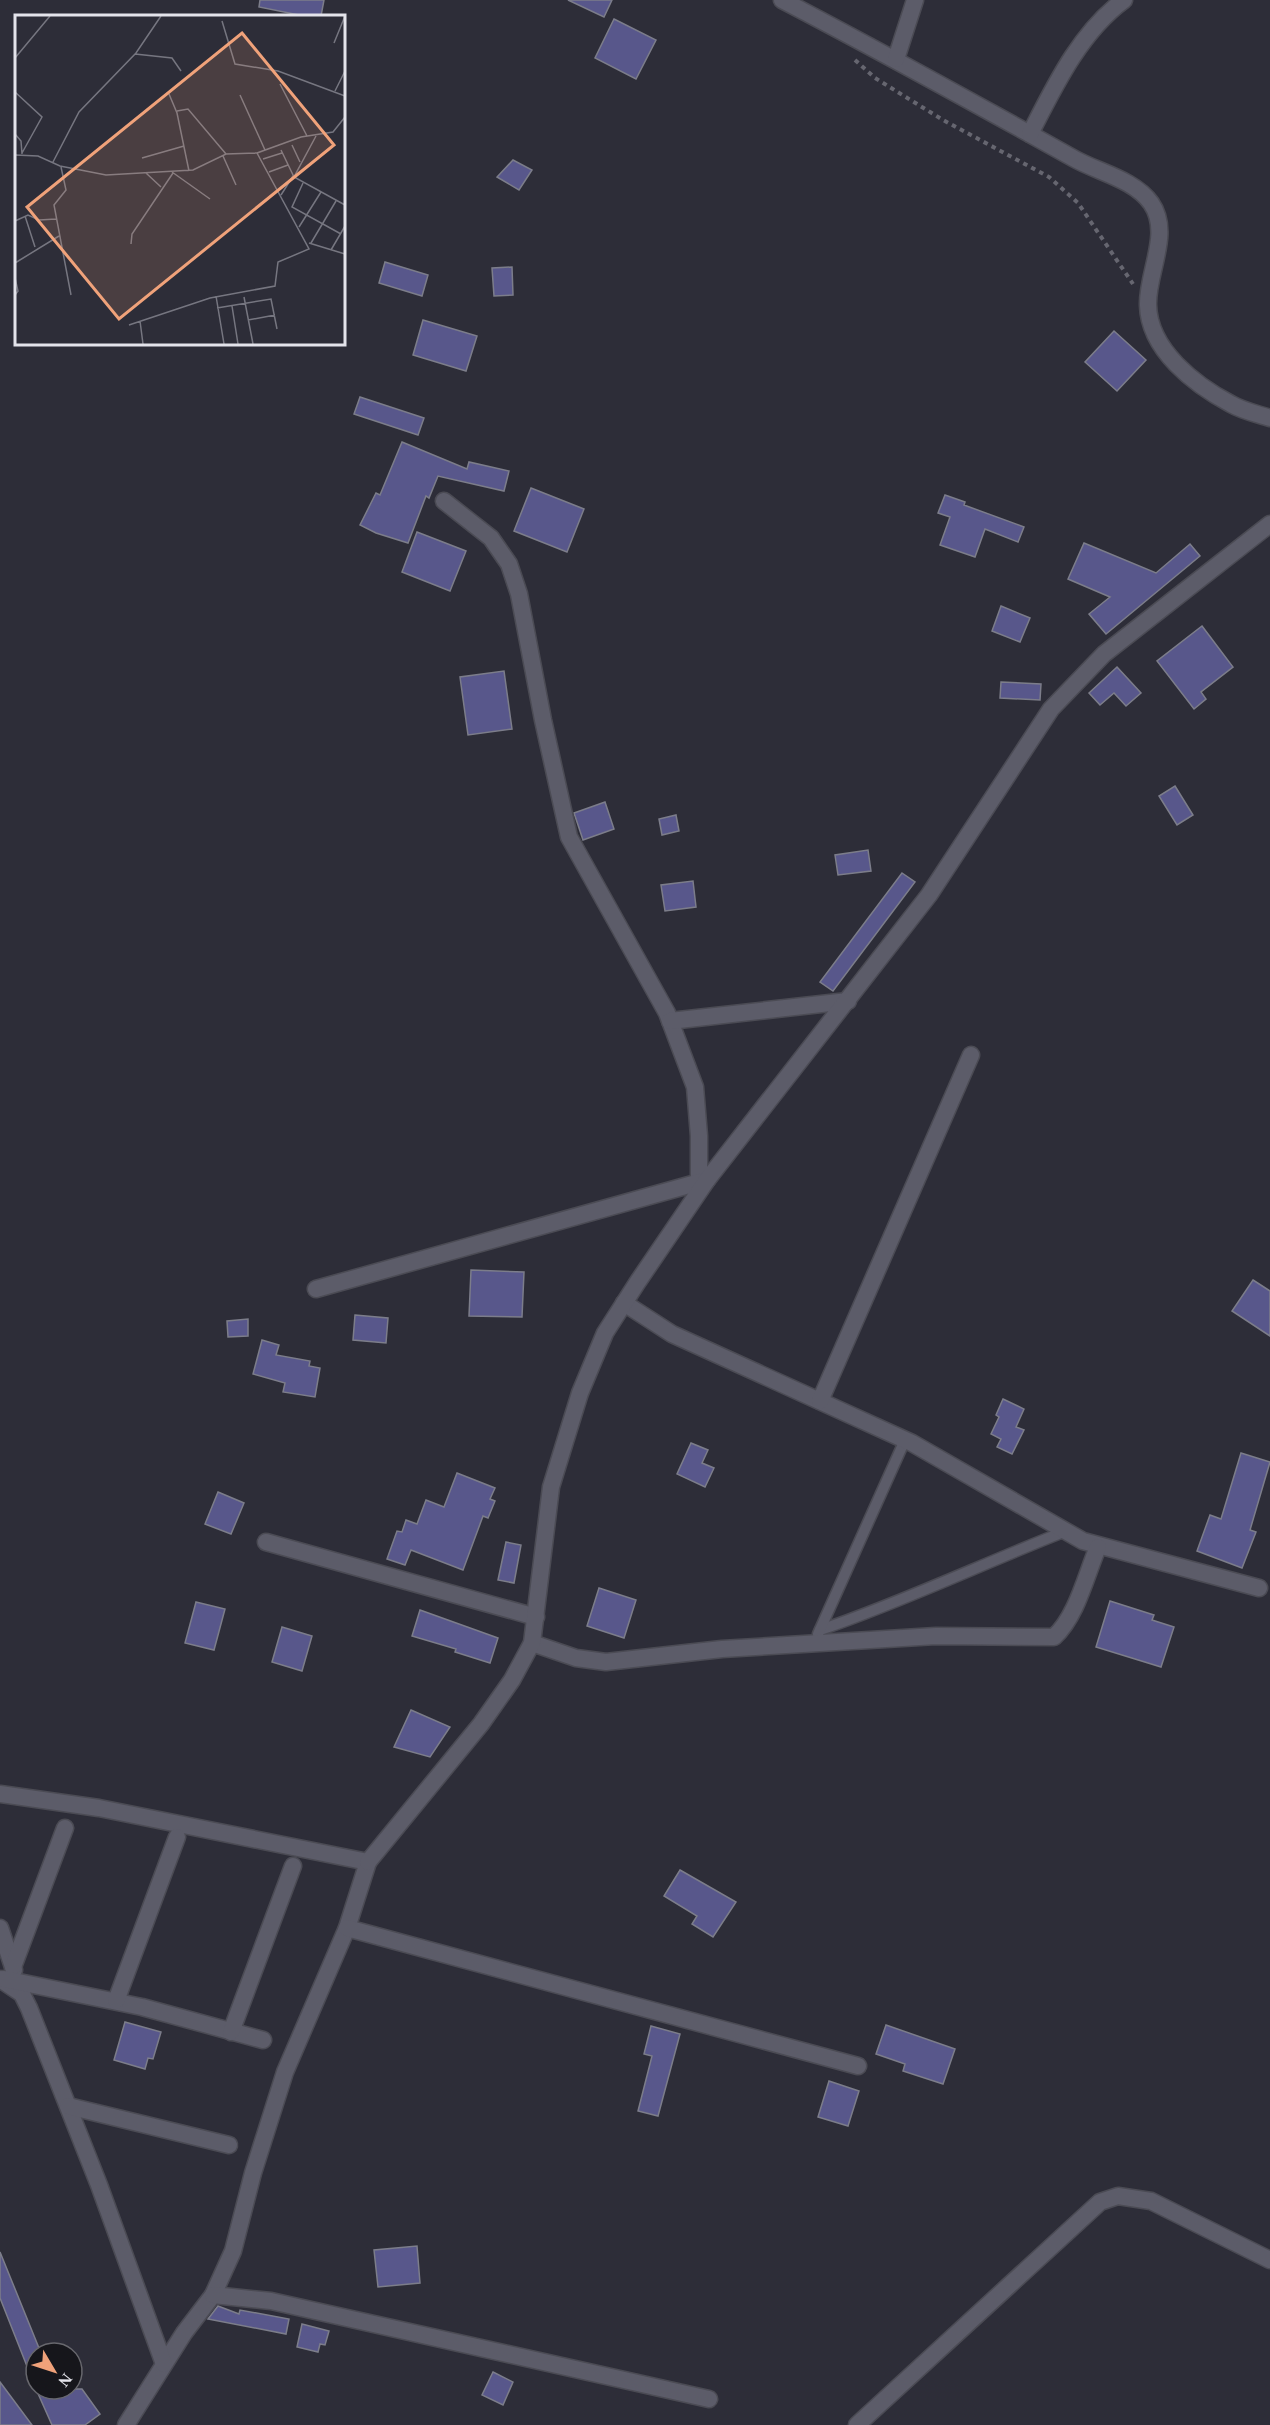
<svg xmlns="http://www.w3.org/2000/svg" width="1270" height="2425" viewBox="0 0 1270 2425" font-family="'Times New Roman',serif">
	<style>
		.building { fill: #58578b; stroke: #7c7d8a; stroke-width: 1.5 }
		.lines { fill: none; stroke-linecap: round; stroke-linejoin: round }
		.service-casing { stroke: #4b4b54; stroke-width: 13 }
		.minor-casing { stroke: #4b4b54; stroke-width: 19 }
		.path { stroke: #666670; stroke-width: 4; stroke-dasharray: 4.5 4.5; stroke-linecap: butt }
		.service { stroke: #5c5c69; stroke-width: 10 }
		.minor { stroke: #5c5c69; stroke-width: 16 }
		.inset-road { fill: none; stroke: #767680; stroke-width: 1.5 }
		.view { fill: #f0a27a; fill-opacity: 0.15; stroke: #f0a27a; stroke-width: 3 }
		.inset-edge { fill: none; stroke: #e4e4eb; stroke-width: 3 }
	</style>
	<rect width="100%" height="100%" fill="#2d2d38"/>
	<g class="building">
		<path d="M260 0H324L321 16H304L259 7Z"/>
		<path d="M568 0H612L604 17Z"/>
		<path d="M614 19 656 40 636 79 595 58Z"/>
		<path d="M513 160 532 170 519 190 497 177Z"/>
		<path d="M385 262 428 275 422 296 379 283Z"/>
		<path d="M512 267 513 295 494 296 492 268Z"/>
		<path d="M423 320 477 336 466 371 413 355Z"/>
		<path d="M1114 331 1146 360 1117 391 1085 362Z"/>
		<path d="M360 397 424 418 418 435 354 414Z"/>
		<path d="M402 442 467 469 469 462 509 471 504 491 438 476 429 498 426 496 408 543 376 533 360 525 376 493 380 495Z"/>
		<path d="M531 488 584 509 567 552 514 531Z"/>
		<path d="M945 495 965 502 964 505 1024 527 1018 542 985 529 975 557 940 545 950 517 938 513Z"/>
		<path d="M417 532 466 551 450 591 402 572Z"/>
		<path d="M1084 543 1156 573 1190 544 1200 556 1106 634 1089 614 1110 597 1068 579Z"/>
		<path d="M1001 606 1030 618 1020 642 992 631Z"/>
		<path d="M1202 626 1233 667 1201 692 1206 699 1194 709 1157 661Z"/>
		<path d="M1117 667 1141 693 1126 706 1114 693 1100 705 1089 693Z"/>
		<path d="M504 671 512 729 468 735 460 677Z"/>
		<path d="M1001 682 1041 684 1040 700 1000 698Z"/>
		<path d="M1175 786 1193 815 1177 825 1159 796Z"/>
		<path d="M605 802 614 829 583 840 574 813Z"/>
		<path d="M676 815 679 831 662 835 659 819Z"/>
		<path d="M868 850 871 871 838 875 835 855Z"/>
		<path d="M902 873 915 882 833 991 820 982Z"/>
		<path d="M693 881 696 907 665 911 661 885Z"/>
		<path d="M471 1270 524 1272 522 1317 469 1316Z"/>
		<path d="M1253 1280 1270 1291V1336L1232 1311Z"/>
		<path d="M355 1315 388 1318 386 1343 353 1340Z"/>
		<path d="M248 1319V1336L228 1337 227 1321Z"/>
		<path d="M262 1340 279 1345 276 1355 310 1361 309 1366 320 1368 315 1397 283 1392 285 1383 253 1374Z"/>
		<path d="M1003 1399 1024 1409 1016 1427 1024 1430 1012 1454 997 1447 1001 1439 991 1434 999 1417 996 1415Z"/>
		<path d="M691 1443 708 1450 702 1463 714 1468 705 1487 677 1474Z"/>
		<path d="M1241 1453 1270 1462 1250 1530 1256 1532 1242 1568 1197 1551 1210 1515 1221 1519Z"/>
		<path d="M457 1473 495 1488 490 1499 495 1501 488 1518 483 1516 463 1570 411 1550 405 1565 387 1559 397 1531 402 1532 406 1520 417 1524 426 1500 444 1507Z"/>
		<path d="M218 1492 244 1503 231 1534 205 1524Z"/>
		<path d="M506 1542 521 1545 514 1583 498 1580Z"/>
		<path d="M599 1588 636 1600 624 1638 587 1626Z"/>
		<path d="M1110 1601 1154 1615 1152 1620 1174 1627 1161 1667 1096 1647Z"/>
		<path d="M196 1602 225 1609 214 1650 185 1643Z"/>
		<path d="M420 1610 498 1638 490 1663 455 1652 456 1649 412 1636Z"/>
		<path d="M282 1627 312 1636 302 1671 272 1662Z"/>
		<path d="M411 1710 450 1727 430 1757 394 1747Z"/>
		<path d="M680 1870 736 1902 713 1937 692 1924 697 1916 664 1896Z"/>
		<path d="M125 2022 161 2032 153 2059 148 2058 145 2069 114 2060Z"/>
		<path d="M886 2025 955 2049 943 2084 903 2071 905 2064 876 2054Z"/>
		<path d="M651 2026 680 2034 658 2116 638 2111 652 2056 644 2054Z"/>
		<path d="M829 2081 859 2091 848 2126 818 2117Z"/>
		<path d="M417 2246 420 2283 378 2287 374 2250Z"/>
		<path d="M0 2252 41 2353H36V2389L0 2298Z"/>
		<path d="M218 2306 239 2314 240 2310 289 2319 286 2334 208 2319Z"/>
		<path d="M302 2324 329 2331 325 2345 320 2344 318 2352 297 2347Z"/>
		<path d="M493 2372 513 2382 503 2405 482 2395Z"/>
		<path d="M0 2382 32 2425H0Z"/>
		<path d="M36 2389H82L100 2414 85 2425H52Z"/>
	</g>
	<g class="lines">
		<defs>
			<g id="service">
				<path d="M820 1630C903 1602 984 1563 1066 1531"/>
				<path d="M818 1634 905 1440"/>
			</g>
			<g id="minor">
				<path d="M782 0C880 51 976 104 1073 158 1097 172 1134 179 1151 203 1172 233 1147 272 1148 305 1149 350 1195 385 1231 404 1243 411 1258 414 1270 418"/>
				<path d="M896 59 915 0"/>
				<path d="M1030 134C1054 87 1080 32 1124 0"/>
				<path d="M444 501 491 538 509 564 519 594 543 720 569 837 667 1013 695 1087 699 1136V1181"/>
				<path d="M670 1021 848 1001"/>
				<path d="M316 1289 707 1180"/>
				<path d="M624 1303 672 1334 912 1443 1083 1541 1259 1588"/>
				<path d="M820 1401 971 1055"/>
				<path d="M266 1542 536 1617"/>
				<path d="M532 1643 576 1658 606 1662 722 1649 936 1636 1054 1637C1077 1616 1086 1575 1098 1547"/>
				<path d="M0 1794 99 1808 368 1862 347 1928 285 2072 253 2173 233 2251 213 2295 184 2333 126 2425"/>
				<path d="M368 1862 481 1724 512 1680 532 1643 551 1487 580 1393 605 1333 637 1283 707 1180 929 895 1051 709 1104 654 1270 524"/>
				<path d="M0 1928 14 1970"/>
				<path d="M347 1928 858 2066"/>
				<path d="M13 1967 65 1828"/>
				<path d="M0 1979 22 1994 29 2008 99 2185 164 2364"/>
				<path d="M4 1979 142 2007 263 2040"/>
				<path d="M116 2001 177 1837"/>
				<path d="M231 2032 293 1866"/>
				<path d="M68 2106 229 2145"/>
				<path d="M213 2295 271 2301 709 2399"/>
				<path d="M857 2425 1100 2202 1118 2196 1151 2201 1270 2260"/>
			</g>
		</defs>
		<use href="#service" class="service-casing"/>
		<use href="#minor" class="minor-casing"/>
		<path class="path" d="M855 60 875 78 943 120 1049 177 1078 203 1133 284"/>
		<use href="#service" class="service"/>
		<use href="#minor" class="minor"/>
	</g>
	<g transform="translate(15 15)">
		<rect width="330" height="330" fill="#2d2d38"/>
		<path class="inset-road" d="M207 6 220 49 263 56 330 81M319 28 330 1M120 39 157 43 166 56M0 43 35 1M265 69 292 121M320 76 330 56M0 77 27 102 7 138M154 79 162 98 174 156M225 80 250 135M162 96 173 94 211 139M0 119 6 126 7 139M301 121 279 162 330 190M277 130 285 147M266 135 279 162M0 140 23 141 45 151 91 160 178 155 211 139 242 138M208 141 221 170M127 143 169 131M248 144 267 138M38 147 64 97 121 38 146 1M46 152 51 175 39 190 56 280M157 157 195 184M254 157 273 150M131 158 146 172M288 168 277 192 326 219M266 180 278 161M10 201 20 232M0 206 13 200 24 205 41 204M284 212 306 177M294 228 330 239M296 228 321 186M116 229 117 219 158 158M316 235 330 211M0 248 44 221M0 263 3 276 0 280M201 281 209 329M229 282 238 329M217 291 223 329M202 293 256 284 262 314M233 305 260 300M125 306 128 329M114 310 195 283 260 271 263 247 294 234 242 138 286 122 318 117 330 102"/>
		<path class="view" d="M227 18 319 130 104 304 12 192Z"/>
		<rect width="330" height="330" class="inset-edge"/>
	</g>
	<g transform="translate(54 2371) rotate(129)"><circle r="28" fill="#16161b" stroke="#68686e" stroke-width="1.5"/>
	<path d="M0-4.5L10 22L0 15L-10 22Z" fill="#f0a27a"/>
	<text y="-9" font-size="16" font-weight="bold" text-anchor="middle" fill="#e4e4eb">N</text>
	</g>
</svg>
